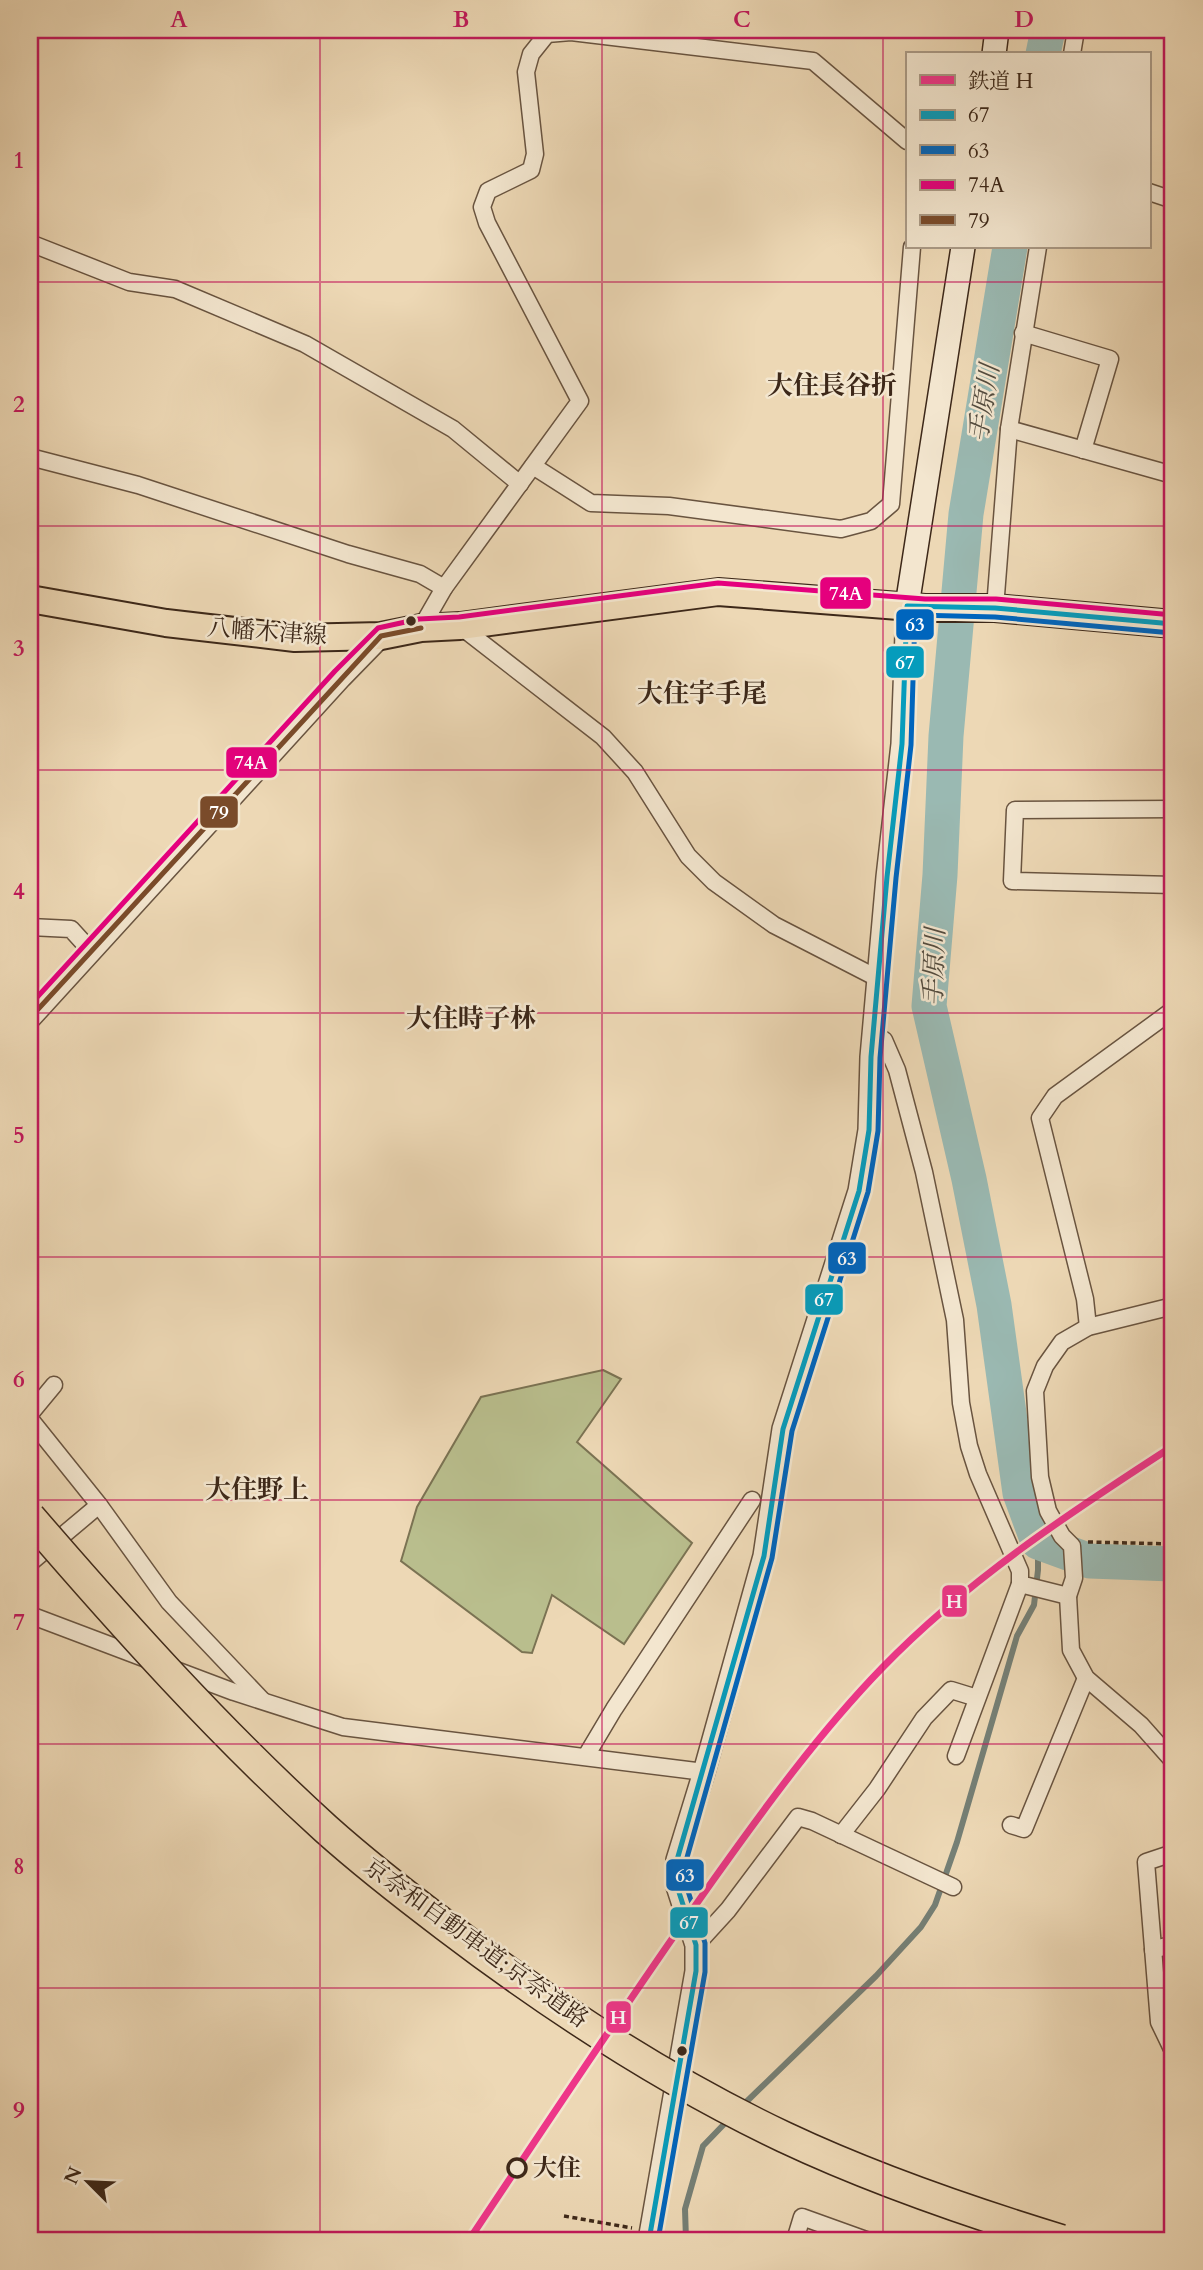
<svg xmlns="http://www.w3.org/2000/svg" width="1203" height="2270" viewBox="0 0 1203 2270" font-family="Cardo,'Noto Serif JP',serif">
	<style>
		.green { fill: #b9be8d; stroke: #7b7353; stroke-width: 2 }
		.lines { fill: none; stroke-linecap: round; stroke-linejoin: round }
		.stream { stroke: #757f75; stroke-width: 6 }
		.river { stroke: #9ab9b2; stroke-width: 35 }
		.minor-casing { stroke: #695440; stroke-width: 19 }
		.tertiary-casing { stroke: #695440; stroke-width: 24 }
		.secondary-casing { stroke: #3d2819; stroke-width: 26 }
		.primary-casing { stroke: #3d2819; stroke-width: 30 }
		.path { stroke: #3d2819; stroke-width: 3.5; stroke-dasharray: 5 3.5; stroke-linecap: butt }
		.minor { stroke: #f3e6cf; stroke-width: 16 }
		.tertiary { stroke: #f3e6cf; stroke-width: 21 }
		.secondary { stroke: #f3e6cf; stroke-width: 23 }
		.primary { stroke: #edd8b5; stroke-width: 26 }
		.motorway-bridge-casing { stroke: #3d2819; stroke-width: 33; stroke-linecap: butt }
		.motorway-bridge { stroke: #edd8b5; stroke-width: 30 }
		.bus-1-casing { stroke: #f3e6cf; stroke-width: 10 }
		.bus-2-casing { stroke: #f3e6cf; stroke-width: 10 }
		.bus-3-casing { stroke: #f3e6cf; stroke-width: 10 }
		.bus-4-casing { stroke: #f3e6cf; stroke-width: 10 }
		.bus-1 { stroke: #069cbc; stroke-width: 5 }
		.bus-2 { stroke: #0065bd; stroke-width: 5 }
		.bus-3 { stroke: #e5007d; stroke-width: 5 }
		.bus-4 { stroke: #7a4b2a; stroke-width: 5 }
		.rail-1-casing { stroke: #f3e6cf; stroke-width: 12 }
		.rail-1 { stroke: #ee3689; stroke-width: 7 }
		.grid { fill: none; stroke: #c2185b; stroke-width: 2; stroke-opacity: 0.55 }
		.bus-dot { fill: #3d2819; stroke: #f3e6cf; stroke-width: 2.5 }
		.stop-dot { fill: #f3e6cf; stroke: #3d2819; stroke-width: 3.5 }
		.labels { text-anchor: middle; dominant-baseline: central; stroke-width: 5; stroke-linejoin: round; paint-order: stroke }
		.street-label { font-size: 24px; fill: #3d2819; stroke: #f3e6cf }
		.stop-label { font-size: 24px; font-weight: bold; fill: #3d2819; stroke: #f3e6cf; text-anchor: start }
		.neighbourhood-label { font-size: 26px; font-weight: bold; fill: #3d2819; stroke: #f3e6cf }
		.water-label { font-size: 26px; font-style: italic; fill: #544c3f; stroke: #f3e6cf }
		.line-badge { stroke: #f3e6cf; stroke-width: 2.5 }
		.badge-label { font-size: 19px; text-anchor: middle; font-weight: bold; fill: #fff }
		.neatline { fill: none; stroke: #c2185b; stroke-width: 2.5 }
		.grid-label { font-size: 23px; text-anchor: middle; font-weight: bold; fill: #c2185b }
	</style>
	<rect width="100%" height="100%" fill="#edd8b5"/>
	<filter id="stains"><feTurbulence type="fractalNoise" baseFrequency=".00286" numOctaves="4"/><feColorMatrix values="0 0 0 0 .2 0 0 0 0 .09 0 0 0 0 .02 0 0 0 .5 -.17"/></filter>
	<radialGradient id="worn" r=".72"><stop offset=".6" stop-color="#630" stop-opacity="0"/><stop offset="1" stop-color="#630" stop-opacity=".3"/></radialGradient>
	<path class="green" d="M603 1370 621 1379 577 1442 692 1543 624 1644 552 1595 532 1653 522 1652 401 1561 417 1507 481 1397Z"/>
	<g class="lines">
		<g class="stream">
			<path d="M742 2106 876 1976 921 1927 935 1905 957 1842 1017 1636 1034 1605 1038 1570V1542"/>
			<path d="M686 2240 685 2209 703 2146 729 2119"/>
		</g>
		<g class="river">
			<path d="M1043 54 1048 30"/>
			<path d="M1010 247 966 514 946 736 940 875 929 1006 969 1179 994 1305 1020 1493 1038 1542 1090 1561 1173 1564"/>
		</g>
		<defs>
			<g id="minor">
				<path d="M1072 54 1076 30"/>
				<path d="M1149 192 1173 200"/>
				<path d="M30 243 129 282 175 289 305 344 453 429 520 484"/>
				<path d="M1023 333 1110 359 1083 450"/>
				<path d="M1009 429 1173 475"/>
				<path d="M30 457 138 485 348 554 420 574 444 588"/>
				<path d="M533 466 591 503 669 506 841 529 871 521 891 504 912 247"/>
				<path d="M995 608 1009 429 1038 247"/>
				<path d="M460 626 603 737 635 772 688 856 714 882 774 925 879 979"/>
				<path d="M421 628 444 588 580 401 487 223 482 207 488 191 531 170 535 154 526 72 531 54 547 34 571 32 813 61 907 141"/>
				<path d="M1173 809 1015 810 1012 881 1173 885"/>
				<path d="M30 927 71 929 91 951"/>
				<path d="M873 1034 884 1040 897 1070 924 1172 955 1320 961 1403 969 1446 978 1474 1020 1571V1584L1068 1596"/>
				<path d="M1173 1306 1088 1327 1062 1342 1045 1366 1035 1391 1040 1477 1048 1511 1062 1536 1072 1546 1074 1578 1068 1596 1071 1650 1086 1678 1141 1725 1173 1761"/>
				<path d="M1088 1327 1085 1299 1040 1118 1055 1096 1173 1010"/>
				<path d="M30 1414 54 1385"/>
				<path d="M30 1419 99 1505 169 1602 262 1700"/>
				<path d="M30 1563 99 1505"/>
				<path d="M30 1615 149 1660"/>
				<path d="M173 1669 234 1692 343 1727 704 1772"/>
				<path d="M586 1756 614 1709 752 1500"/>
				<path d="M956 1756 1020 1584"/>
				<path d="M1011 1825 1024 1829 1086 1678"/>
				<path d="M841 1835 877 1789 924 1718 951 1690 977 1698"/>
				<path d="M1173 1853 1146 1862 1159 2022 1173 2051"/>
				<path d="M696 1945 728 1910 798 1817 812 1821 953 1887"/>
				<path d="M1153 1950 1173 1944"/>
				<path d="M795 2240 802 2217 866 2240"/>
			</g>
			<g id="tertiary">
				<path d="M30 1018 341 677 381 636"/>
				<path d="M649 2240 696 1971V1945L676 1883 677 1860 704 1772 764 1556 783 1429 859 1191 869 1130 871 1057 887 877 902 744 907 606"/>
			</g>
			<g id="secondary">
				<path d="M994 54 997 30"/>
				<path d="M907 606 963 247"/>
			</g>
			<path id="primary" d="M30 599 166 623 295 638 381 636 421 628 460 626 718 592 925 608H995L1173 624"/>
		</defs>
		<use href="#minor" class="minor-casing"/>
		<use href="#tertiary" class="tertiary-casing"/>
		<use href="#secondary" class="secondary-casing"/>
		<use href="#primary" class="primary-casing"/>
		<g class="path">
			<path d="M1088 1542 1173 1544"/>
			<path d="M564 2216 632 2228"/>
		</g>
		<use href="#minor" class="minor"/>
		<use href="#tertiary" class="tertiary"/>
		<use href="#secondary" class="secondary"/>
		<use href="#primary" class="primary"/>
		<defs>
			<path id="motorway-bridge" d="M30 1517C124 1626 219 1732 326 1829 364 1863 405 1895 446 1926 551 2006 664 2080 784 2137 873 2179 966 2211 1061 2240"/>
		</defs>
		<use href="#motorway-bridge" class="motorway-bridge-casing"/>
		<use href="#motorway-bridge" class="motorway-bridge"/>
		<defs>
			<path id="bus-1" d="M649 2240 696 1971V1945L676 1883 677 1860 764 1556 783 1429 859 1191 869 1130 871 1057 887 877 902 744 907 606 995 608 1173 624"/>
			<path id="bus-2" d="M658 2240 705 1972V1943L685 1882 686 1861 772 1558 792 1431 868 1192 878 1131 880 1058 896 878 911 745 915 615 995 617 1172 633"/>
			<path id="bus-3" d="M30 1005 335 671 378 628 419 619 459 617 718 583 925 599H996L1173 615"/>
			<path id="bus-4" d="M30 1018 381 636 421 628"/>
		</defs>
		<use href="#bus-1" class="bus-1-casing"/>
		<use href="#bus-2" class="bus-2-casing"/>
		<use href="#bus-3" class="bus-3-casing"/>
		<use href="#bus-4" class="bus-4-casing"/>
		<use href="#bus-1" class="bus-1"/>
		<use href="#bus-2" class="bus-2"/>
		<use href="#bus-3" class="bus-3"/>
		<use href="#bus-4" class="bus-4"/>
		<defs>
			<path id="rail-1" d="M469 2240C550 2119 630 1997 714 1879 766 1806 820 1732 882 1668 967 1580 1071 1512 1173 1446"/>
		</defs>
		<use href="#rail-1" class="rail-1-casing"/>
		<use href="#rail-1" class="rail-1"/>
	</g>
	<path class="grid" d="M320 30V2240M602 30V2240M883 30V2240M30 282H1173M30 526H1173M30 770H1173M30 1013H1173M30 1257H1173M30 1500H1173M30 1744H1173M30 1988H1173"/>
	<g class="bus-dot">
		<circle cx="411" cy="621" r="6"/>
		<circle cx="682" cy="2051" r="6"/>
	</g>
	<circle class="stop-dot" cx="517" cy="2168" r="9"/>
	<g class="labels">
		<g class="street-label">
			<text transform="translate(267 632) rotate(4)">八幡木津線</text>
			<text transform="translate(476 1943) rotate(36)">京奈和自動車道;京奈道路</text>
		</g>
		<g class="stop-label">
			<text x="533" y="2168">大住</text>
		</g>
		<g class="neighbourhood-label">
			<text x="832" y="385">大住長谷折</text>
			<text x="702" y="693">大住宇手尾</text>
			<text x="471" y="1018">大住時子林</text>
			<text x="257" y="1489">大住野上</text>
		</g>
		<g class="water-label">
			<text transform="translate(984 403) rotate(-81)">手原川</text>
			<text transform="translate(934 967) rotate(-88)">手原川</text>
		</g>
	</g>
	<g class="line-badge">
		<rect x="819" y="576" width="53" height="34" rx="7" fill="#e5007d"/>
		<rect x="895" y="608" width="40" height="33" rx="7" fill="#0065bd"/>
		<rect x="885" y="645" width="40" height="34" rx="7" fill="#069cbc"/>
		<rect x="225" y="746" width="53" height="33" rx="7" fill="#e5007d"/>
		<rect x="199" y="795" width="40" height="34" rx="7" fill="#7a4b2a"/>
		<rect x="827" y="1241" width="40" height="34" rx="7" fill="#0065bd"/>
		<rect x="804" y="1283" width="40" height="33" rx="7" fill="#069cbc"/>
		<rect x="941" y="1584" width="27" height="34" rx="7" fill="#ee3689"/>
		<rect x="665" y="1858" width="40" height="34" rx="7" fill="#0065bd"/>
		<rect x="669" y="1906" width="40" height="33" rx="7" fill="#069cbc"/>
		<rect x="605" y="2000" width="27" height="34" rx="7" fill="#ee3689"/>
	</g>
	<g class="badge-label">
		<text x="846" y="600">74A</text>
		<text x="915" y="631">63</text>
		<text x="905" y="669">67</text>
		<text x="251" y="769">74A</text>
		<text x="219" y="819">79</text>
		<text x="847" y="1265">63</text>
		<text x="824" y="1306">67</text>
		<text x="954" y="1608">H</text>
		<text x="685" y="1882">63</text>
		<text x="689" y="1929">67</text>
		<text x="618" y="2024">H</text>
	</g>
	<rect width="1203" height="2270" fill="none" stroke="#edd8b5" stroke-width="77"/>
	<rect x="906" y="52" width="245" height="196" fill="#f3e6cf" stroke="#aa9a86" stroke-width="2"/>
	<rect x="920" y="75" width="35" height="10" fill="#ee3689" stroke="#aa9a86" stroke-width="2"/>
	<text x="968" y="88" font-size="21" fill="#3d2819">鉄道 H</text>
	<rect x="920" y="110" width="35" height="10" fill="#069cbc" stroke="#aa9a86" stroke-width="2"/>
	<text x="968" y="122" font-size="21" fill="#3d2819">67</text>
	<rect x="920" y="145" width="35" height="10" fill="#0065bd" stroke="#aa9a86" stroke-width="2"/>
	<text x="968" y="158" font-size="21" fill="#3d2819">63</text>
	<rect x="920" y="180" width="35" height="10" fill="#e5007d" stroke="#aa9a86" stroke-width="2"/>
	<text x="968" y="192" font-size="21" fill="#3d2819">74A</text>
	<rect x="920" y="215" width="35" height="10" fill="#7a4b2a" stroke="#aa9a86" stroke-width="2"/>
	<text x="968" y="228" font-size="21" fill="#3d2819">79</text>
	<g transform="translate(88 2182) rotate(294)" stroke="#f3e6cf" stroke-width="5" paint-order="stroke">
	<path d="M0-5L12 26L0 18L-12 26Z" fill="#3d2819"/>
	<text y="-10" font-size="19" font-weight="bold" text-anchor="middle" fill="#3d2819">N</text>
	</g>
	<rect x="38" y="38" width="1126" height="2194" class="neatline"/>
	<g class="grid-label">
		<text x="179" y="27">A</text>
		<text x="461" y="27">B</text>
		<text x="742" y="27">C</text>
		<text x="1024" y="27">D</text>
		<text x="19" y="168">1</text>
		<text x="19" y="412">2</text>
		<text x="19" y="656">3</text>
		<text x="19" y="899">4</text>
		<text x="19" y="1143">5</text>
		<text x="19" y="1387">6</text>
		<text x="19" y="1630">7</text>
		<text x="19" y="1874">8</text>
		<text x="19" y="2118">9</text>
	</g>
	<rect width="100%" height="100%" filter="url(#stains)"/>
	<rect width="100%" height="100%" fill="url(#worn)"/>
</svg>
